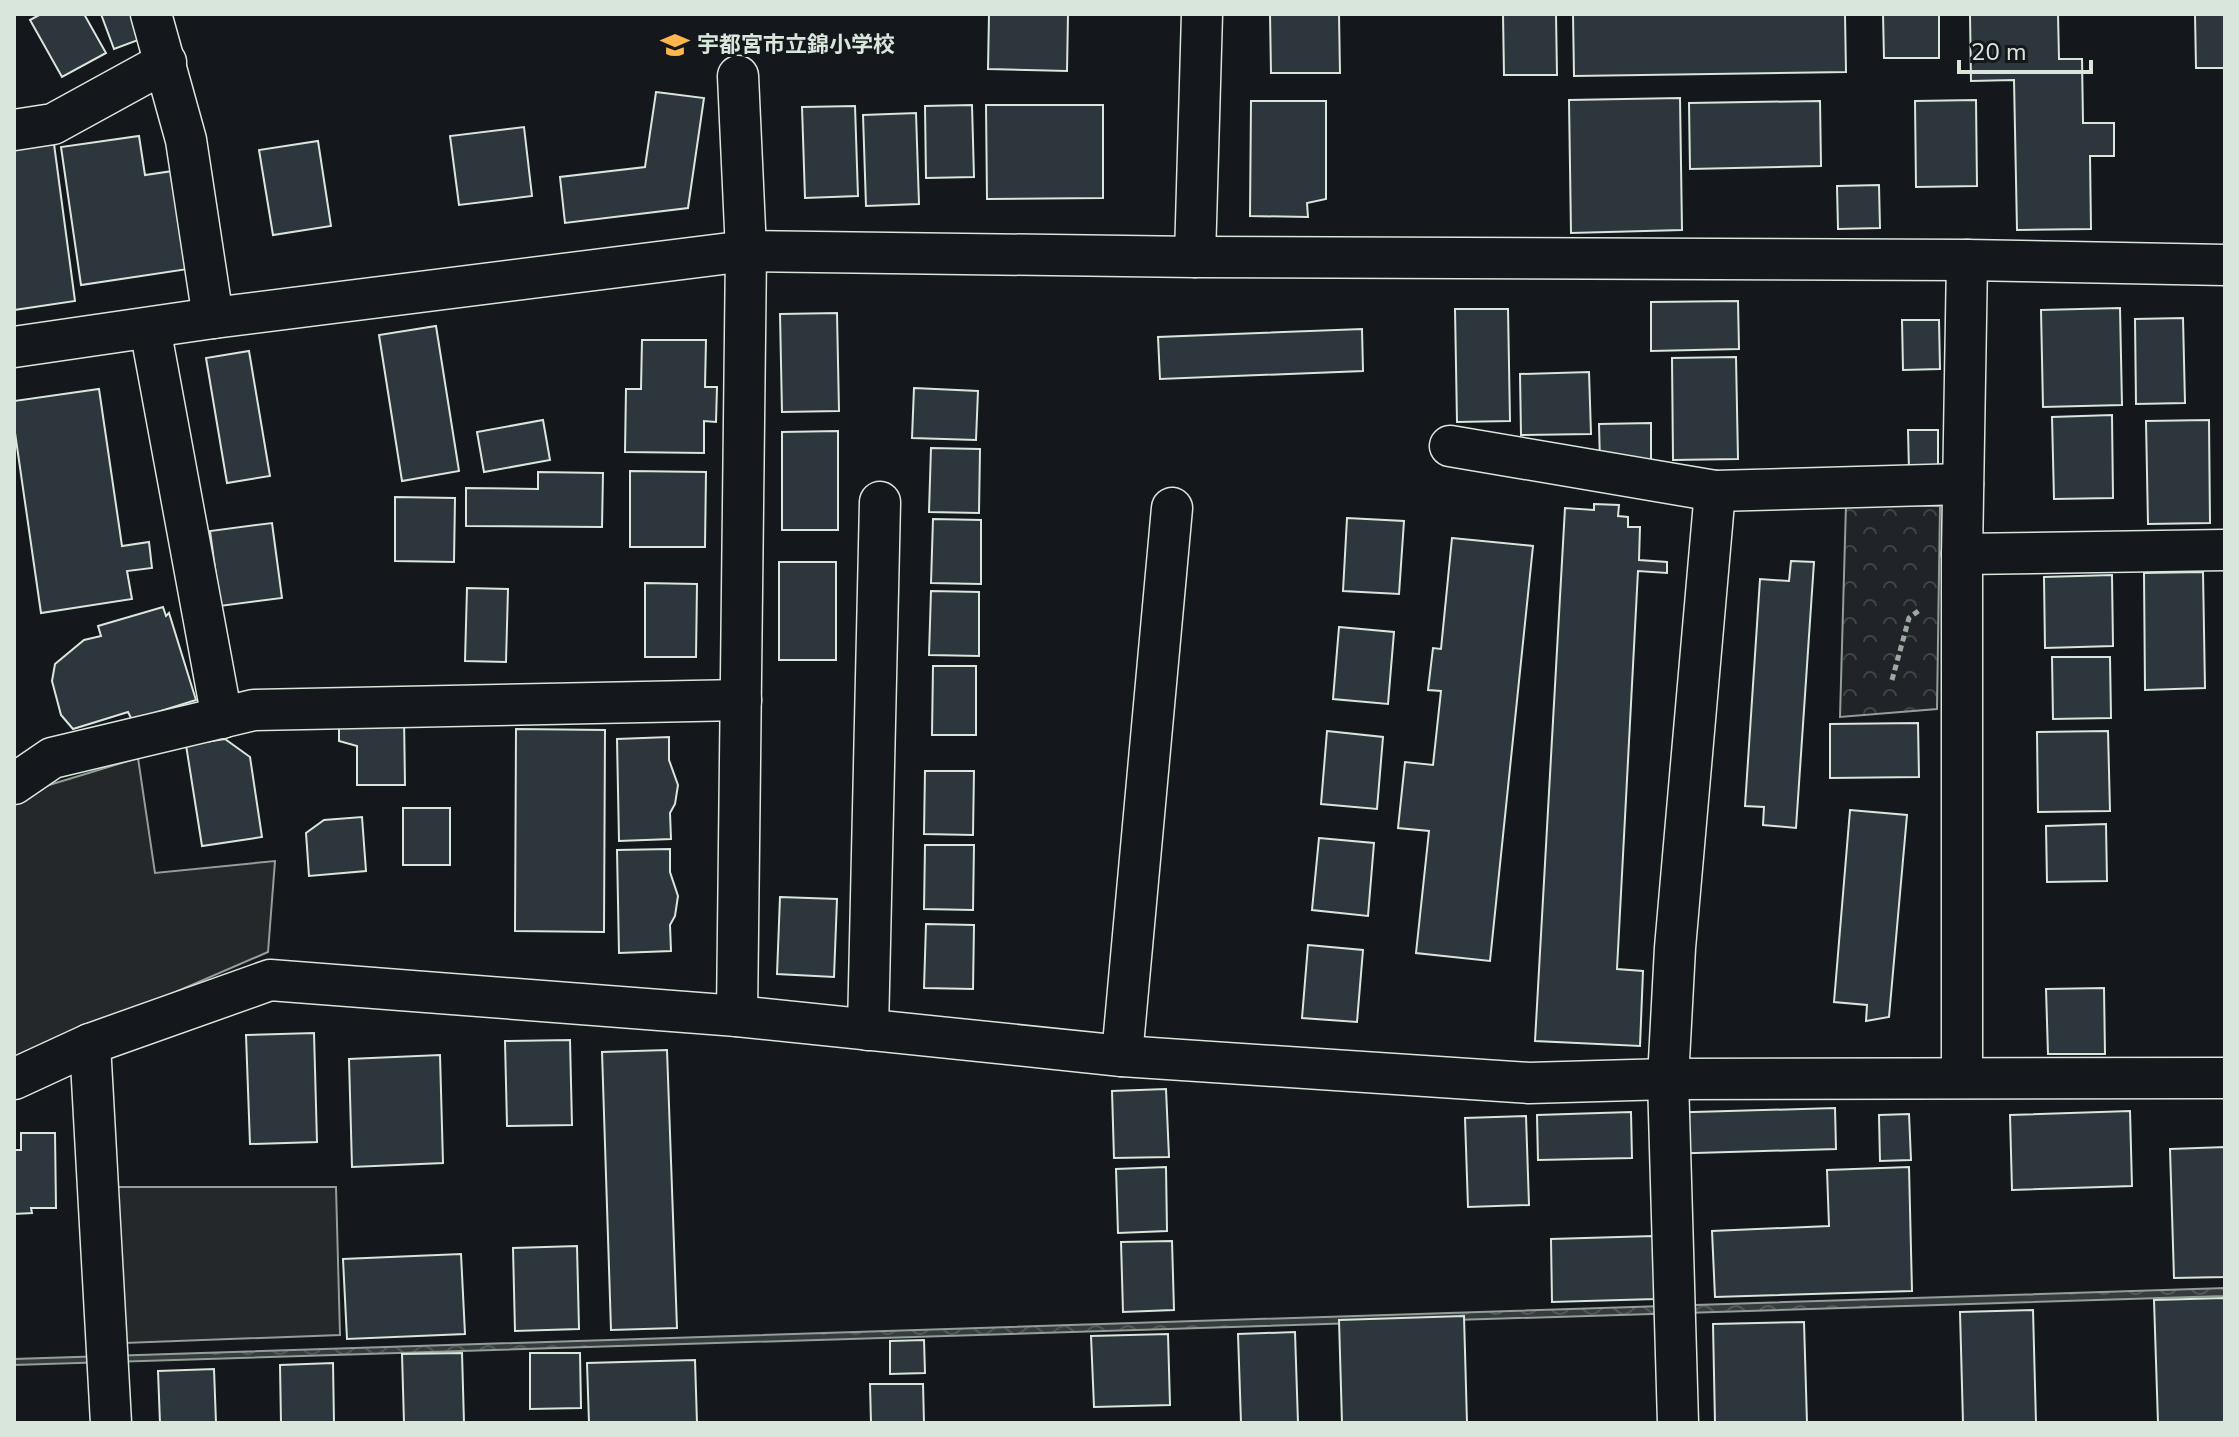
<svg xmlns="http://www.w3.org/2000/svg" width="2239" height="1437" viewBox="0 0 2239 1437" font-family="'Nunito Sans','Noto Sans JP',sans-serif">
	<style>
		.park { fill: url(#park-crowns); stroke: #939e99; stroke-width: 2 }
		.parking { fill: #24282b; stroke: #939e99; stroke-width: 2 }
		.water { fill: url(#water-waves); stroke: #939e99; stroke-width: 2 }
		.building { fill: #2c363c; stroke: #d8e6dc; stroke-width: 2 }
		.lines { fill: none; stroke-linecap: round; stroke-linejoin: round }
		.minor-casing { stroke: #d8e6dc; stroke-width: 43 }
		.path { stroke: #9da8a2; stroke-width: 5; stroke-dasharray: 6 4; stroke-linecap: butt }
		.minor { stroke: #14181c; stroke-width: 40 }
		.labels { text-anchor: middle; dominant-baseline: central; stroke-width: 6; stroke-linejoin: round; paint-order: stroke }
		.poi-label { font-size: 22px; font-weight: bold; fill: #d8e6dc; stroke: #14181c; text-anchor: start }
	</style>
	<defs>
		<pattern id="park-crowns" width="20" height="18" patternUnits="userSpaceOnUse" patternTransform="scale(2)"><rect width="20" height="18" fill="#202428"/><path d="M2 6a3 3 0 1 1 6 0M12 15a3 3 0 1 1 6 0" fill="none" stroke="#404447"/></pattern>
		<pattern id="water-waves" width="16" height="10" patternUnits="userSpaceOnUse" patternTransform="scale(2)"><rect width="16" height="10" fill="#363b3e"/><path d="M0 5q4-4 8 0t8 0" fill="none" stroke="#525759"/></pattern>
	</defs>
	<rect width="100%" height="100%" fill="#14181c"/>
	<path class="park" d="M1846 504 1940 506 1937 709 1840 717Z"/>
	<g class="parking">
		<path d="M138 758 155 873 275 861 268 952 16 1061 14 1057V803L36 789Z"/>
		<path d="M116 1187H336L340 1335 124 1343Z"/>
	</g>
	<path class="water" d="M2225 1288V1296L14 1365V1359Z"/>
	<g class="building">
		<path d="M41 14H84L106 53 62 77 30 20Z"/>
		<path d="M101 14H132L141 39 114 49Z"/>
		<path d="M989 14H1068L1067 71 988 69Z"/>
		<path d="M1270 14H1339L1340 73H1271Z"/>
		<path d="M1503 14H1556L1557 75H1504Z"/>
		<path d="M1573 14H1845L1846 72 1574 76Z"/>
		<path d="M1883 14H1939V58H1884Z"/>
		<path d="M1970 14H2058L2059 59H2082L2083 123H2114V156H2090L2091 229 2017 230 2014 80 1971 81Z"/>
		<path d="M2195 14H2225V68H2196Z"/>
		<path d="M656 92 704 98 688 208 565 223 560 177 645 167Z"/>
		<path d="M1680 98 1682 230 1571 233 1569 100Z"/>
		<path d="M1976 100 1977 186 1916 187 1915 101Z"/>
		<path d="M1251 101H1326V199L1307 203 1308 217 1250 216Z"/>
		<path d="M1820 101 1821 166 1690 169 1689 103Z"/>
		<path d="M972 105 974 177 926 178 925 106Z"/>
		<path d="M986 105H1103V198L987 199Z"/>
		<path d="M855 106 858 196 805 198 802 107Z"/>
		<path d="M916 113 919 204 866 206 863 115Z"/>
		<path d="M524 127 532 196 459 205 450 136Z"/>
		<path d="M139 136 145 175 173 171 188 269 81 285 61 147Z"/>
		<path d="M318 141 331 226 273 235 259 150Z"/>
		<path d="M54 144 75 301 14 310V150Z"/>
		<path d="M1879 185 1880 228 1838 229 1837 186Z"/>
		<path d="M1738 301 1739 349 1651 351V302Z"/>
		<path d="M2120 308 2122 405 2043 407 2041 310Z"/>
		<path d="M1455 309H1508L1510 421 1457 422Z"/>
		<path d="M837 313 839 411 782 412 780 314Z"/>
		<path d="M2183 318 2185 403 2136 404 2135 319Z"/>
		<path d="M1902 320H1939L1940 369 1903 370Z"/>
		<path d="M436 326 459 471 402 481 379 335Z"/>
		<path d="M1362 329 1363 371 1160 379 1158 337Z"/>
		<path d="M642 340H706L705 387H717L716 422 704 421V453L625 452 626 389H641Z"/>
		<path d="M249 351 270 476 227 483 206 358Z"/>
		<path d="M1736 357 1738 459 1673 460 1672 358Z"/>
		<path d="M1589 372 1591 434 1521 435 1520 374Z"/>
		<path d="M914 388 978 391 976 440 912 438Z"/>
		<path d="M99 389 122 546 149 542 152 568 127 571 132 599 41 613 14 426V401Z"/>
		<path d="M2112 415 2113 498 2054 499 2052 417Z"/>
		<path d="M543 420 550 460 484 472 477 432Z"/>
		<path d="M2209 420 2210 523 2148 524 2146 421Z"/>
		<path d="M1651 423V461L1600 462 1599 424Z"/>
		<path d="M1908 430H1938V471H1909Z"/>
		<path d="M838 431V530H782V432Z"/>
		<path d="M931 448 980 449 979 513 929 512Z"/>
		<path d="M630 471 706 472 705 547H630Z"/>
		<path d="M538 472 603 473 602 527 466 526V488L538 489Z"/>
		<path d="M395 497 455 498 454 562 395 561Z"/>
		<path d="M1594 504 1619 505 1618 516 1628 517V527H1640L1639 560 1667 562V573L1638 571 1617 969 1643 971 1640 1046 1535 1041 1565 508 1594 510Z"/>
		<path d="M1347 518 1404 521 1399 594 1343 591Z"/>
		<path d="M933 519 981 520V584L931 583Z"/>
		<path d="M272 523 282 598 220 606 210 531Z"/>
		<path d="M1452 538 1533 546 1490 961 1416 953 1429 831 1398 828 1405 762 1433 765 1441 691 1428 690 1433 648 1441 649Z"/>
		<path d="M1791 561 1814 562 1796 828 1763 825 1764 807 1745 806 1760 579 1789 581Z"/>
		<rect x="779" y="562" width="57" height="98"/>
		<path d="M2203 572 2205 688 2145 690 2144 573Z"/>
		<path d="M2112 575 2113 646 2045 648 2044 577Z"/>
		<path d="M645 583 697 584 696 657H645Z"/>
		<path d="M467 588 508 589 506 662 465 661Z"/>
		<path d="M931 591 979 592V656L929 655Z"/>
		<path d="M163 607 166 616 169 613 196 700 132 720 128 712 73 729 61 715 52 681 55 664 84 640 101 636 98 626Z"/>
		<path d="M1339 627 1394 632 1388 704 1333 699Z"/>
		<path d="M2052 657H2110L2111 718 2053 719Z"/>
		<path d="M933 666H976V735H932Z"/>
		<path d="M404 717 405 785H357V746L339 741V718Z"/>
		<path d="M1918 723 1919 777 1830 778V724Z"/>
		<path d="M516 729 605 730 604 932 515 931Z"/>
		<path d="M1327 731 1383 737 1377 809 1321 804Z"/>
		<path d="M2108 731 2110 811 2038 812 2037 732Z"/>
		<path d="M669 737V760L678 785 675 804 670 813 671 839 619 841 617 739Z"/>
		<path d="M225 739 250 757 262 837 202 846 186 745Z"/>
		<path d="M925 771H974L973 835 924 834Z"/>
		<rect x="403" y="808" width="47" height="57"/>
		<path d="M1850 810 1907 815 1889 1017 1866 1021 1867 1005 1834 1002Z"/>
		<path d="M362 817 366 871 309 876 306 833 324 820Z"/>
		<path d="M2106 824 2107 881 2047 882 2046 826Z"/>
		<path d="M1319 838 1374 843 1368 916 1312 910Z"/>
		<path d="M925 845H974L973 910 924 909Z"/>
		<path d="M670 849V872L678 896 675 916 670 925 671 951 619 953 617 850Z"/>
		<path d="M780 897 837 899 834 977 777 974Z"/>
		<path d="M926 924 974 925 973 989 924 988Z"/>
		<path d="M1308 945 1363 950 1357 1022 1302 1018Z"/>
		<path d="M2104 988 2105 1054H2048L2046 989Z"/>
		<path d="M314 1033 317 1142 250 1144 246 1035Z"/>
		<path d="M570 1040 572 1125 507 1126 505 1041Z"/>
		<path d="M667 1050 677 1328 611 1330 602 1052Z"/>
		<path d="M440 1055 443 1163 352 1167 349 1059Z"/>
		<path d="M1166 1089 1169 1157 1114 1158 1112 1091Z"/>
		<path d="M1835 1108 1836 1149 1662 1154 1660 1113Z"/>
		<path d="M2130 1111 2132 1186 2012 1190 2010 1115Z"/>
		<path d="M1631 1112 1632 1158 1538 1160 1537 1115Z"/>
		<path d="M1909 1114 1911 1160 1880 1161 1879 1115Z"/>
		<path d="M1526 1116 1529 1205 1468 1207 1465 1118Z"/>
		<path d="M21 1133H55L56 1208H31L32 1213 14 1214V1150H21Z"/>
		<path d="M2225 1147V1277L2174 1278 2170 1149Z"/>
		<path d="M1166 1167 1167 1231 1118 1233 1116 1169Z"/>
		<path d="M1909 1167 1912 1291 1715 1297 1712 1231 1829 1226 1827 1170Z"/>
		<path d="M1653 1236 1655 1299 1552 1302 1551 1239Z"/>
		<path d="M1172 1241 1174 1310 1123 1312 1121 1242Z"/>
		<path d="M577 1246 579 1329 515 1331 513 1248Z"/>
		<path d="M461 1254 465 1334 347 1339 343 1259Z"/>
		<path d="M2225 1298V1423H2158L2154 1300Z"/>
		<path d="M2033 1310 2036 1423H1963L1960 1312Z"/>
		<path d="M1464 1316 1467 1423H1342L1339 1320Z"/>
		<path d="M1804 1322 1807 1423H1715L1713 1324Z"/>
		<path d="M1295 1332 1298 1423H1241L1238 1334Z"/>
		<path d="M1168 1334 1170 1405 1094 1407 1091 1336Z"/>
		<path d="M924 1340 925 1373 890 1374V1341Z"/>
		<path d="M462 1353 464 1423H404L402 1354Z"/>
		<path d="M530 1353H580L581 1408 530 1409Z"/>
		<path d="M695 1360 697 1423H589L587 1363Z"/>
		<path d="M333 1363 334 1423H281L280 1365Z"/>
		<path d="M214 1369 216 1423H160L158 1371Z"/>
		<path d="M870 1384H923L924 1423H871Z"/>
	</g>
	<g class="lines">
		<defs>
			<g id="minor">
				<path d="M151 14 186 140 213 318"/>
				<path d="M14 130 53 124 166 62"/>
				<path d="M1195 257 1202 14"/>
				<path d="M150 328 222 718"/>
				<path d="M14 347 213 318 746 251 1195 257 1967 260 2225 265"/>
				<path d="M1450 446 1715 491 1963 484"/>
				<path d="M1962 554 2225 550"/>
				<path d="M14 784 52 758 254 710 741 700"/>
				<path d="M737 1016 746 251 738 76"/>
				<path d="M868 1030 880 502"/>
				<path d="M90 1044 111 1423"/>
				<path d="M1122 1056 1172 508"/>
				<path d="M1962 1077V554L1967 260"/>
				<path d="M14 1079 90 1044 270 980 737 1016 1122 1056 1529 1083 1668 1079 2225 1078"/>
				<path d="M1678 1423 1668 1079 1675 948 1715 491"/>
			</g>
		</defs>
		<use href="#minor" class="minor-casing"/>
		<path class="path" d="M1892 680 1909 618 1921 609"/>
		<use href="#minor" class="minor"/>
	</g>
	<defs>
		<symbol id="school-bare" viewBox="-9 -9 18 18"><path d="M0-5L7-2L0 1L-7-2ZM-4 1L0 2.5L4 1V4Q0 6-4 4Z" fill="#ffb74d" stroke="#14181c" stroke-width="2.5" paint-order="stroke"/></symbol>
	</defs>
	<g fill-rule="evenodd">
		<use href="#school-bare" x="655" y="25" width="40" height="40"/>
	</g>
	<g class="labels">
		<g class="poi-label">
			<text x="697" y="45">宇都宮市立錦小学校</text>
		</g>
	</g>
	<rect width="2239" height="1437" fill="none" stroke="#d8e6dc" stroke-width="32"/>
	<path d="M1959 60v12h132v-12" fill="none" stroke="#d8e6dc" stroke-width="4"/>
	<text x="1971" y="60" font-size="24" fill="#d8e6dc" stroke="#14181c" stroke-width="6" paint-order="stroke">20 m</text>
</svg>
